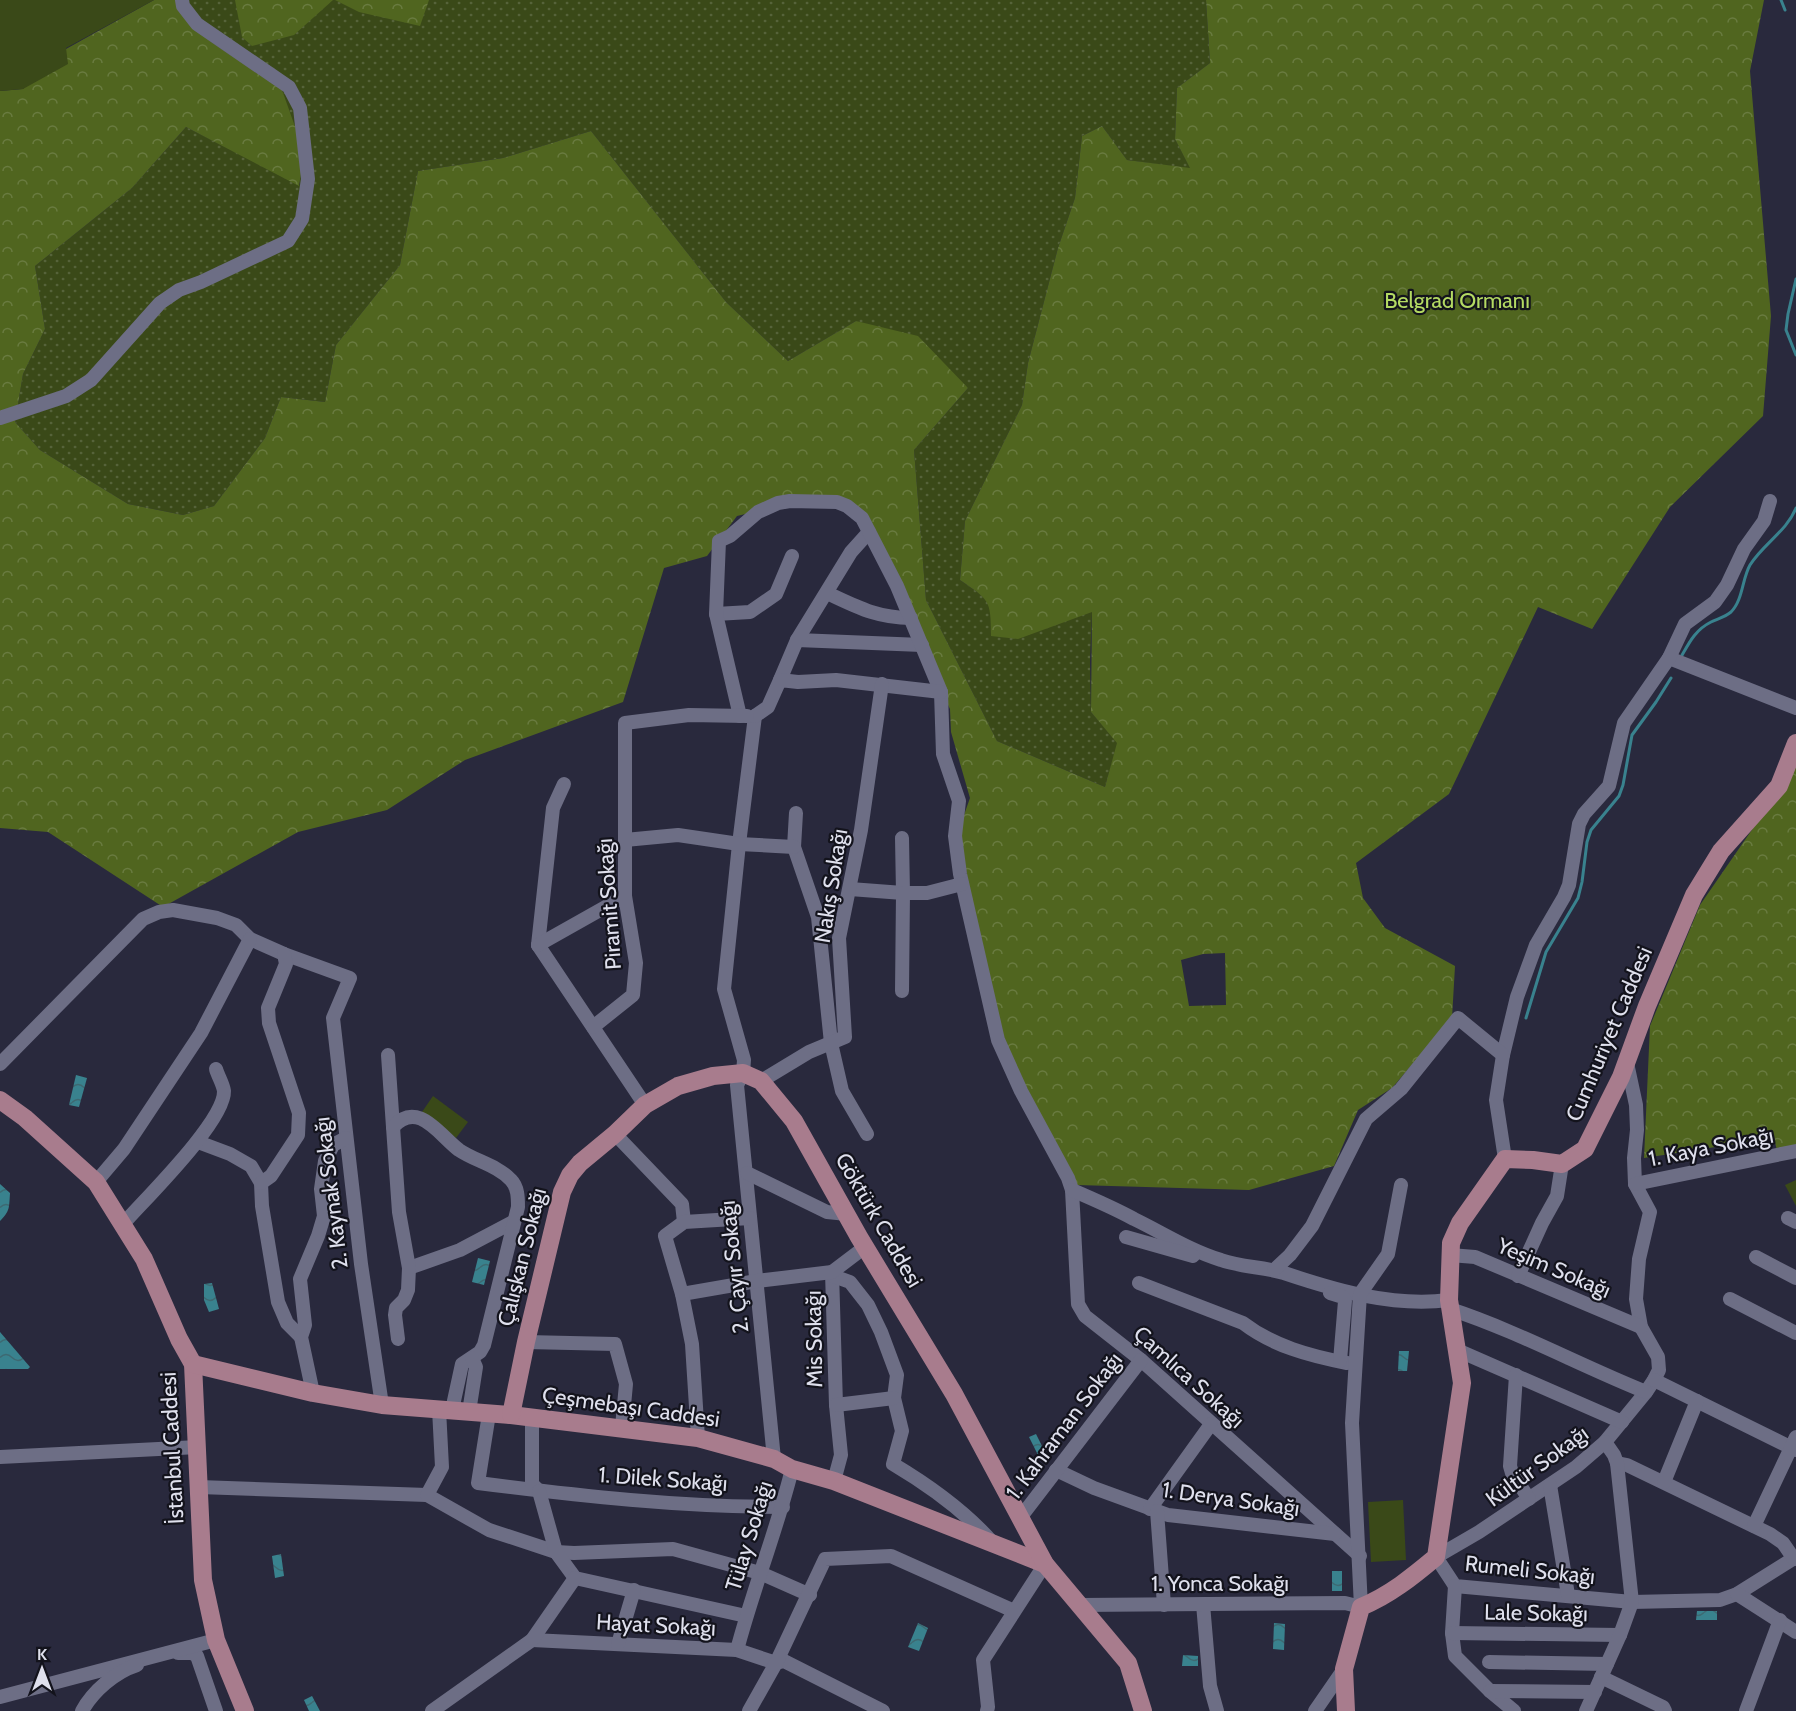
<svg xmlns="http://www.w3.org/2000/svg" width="1796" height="1711" viewBox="0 0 1796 1711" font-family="Cabin,sans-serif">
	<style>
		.grass { fill: url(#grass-dots) }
		.forest { fill: url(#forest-crowns); fill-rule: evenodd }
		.park { fill: #3a4918 }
		.water { fill: url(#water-waves) }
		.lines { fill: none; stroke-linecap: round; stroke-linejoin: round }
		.stream { stroke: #39828e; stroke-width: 3 }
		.minor { stroke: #6d6e85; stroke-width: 14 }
		.major { stroke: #a87c8d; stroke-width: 18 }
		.labels { text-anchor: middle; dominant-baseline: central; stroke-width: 4.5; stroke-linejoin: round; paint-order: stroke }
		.park-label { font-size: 22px; fill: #b4da63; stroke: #13131c }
		.street-label { font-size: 22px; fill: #dfe0ed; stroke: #13131c }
	</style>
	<defs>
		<pattern id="grass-dots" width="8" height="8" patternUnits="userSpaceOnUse" patternTransform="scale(1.5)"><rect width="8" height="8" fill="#3a4918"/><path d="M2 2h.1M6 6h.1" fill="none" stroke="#56633a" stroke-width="1.8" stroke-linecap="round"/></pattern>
		<pattern id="forest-crowns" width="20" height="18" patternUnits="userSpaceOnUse" patternTransform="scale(1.5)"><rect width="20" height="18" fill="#50651f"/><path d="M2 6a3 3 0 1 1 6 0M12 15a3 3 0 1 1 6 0" fill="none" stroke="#697b40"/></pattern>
		<pattern id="water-waves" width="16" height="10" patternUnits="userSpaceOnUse" patternTransform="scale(1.5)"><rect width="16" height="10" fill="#39828e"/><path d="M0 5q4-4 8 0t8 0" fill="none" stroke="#3d6972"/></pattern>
	</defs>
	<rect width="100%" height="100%" fill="#29293d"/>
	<path class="grass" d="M177 0H1206L1210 63 1177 88 1175 139 1191 169 1127 160 1102 126 1082 136 1075 198 1058 248 1028 363 1022 405 965 521 960 580 986 598 991 611 1092 612 1090 661 1091 712 1118 743 1105 787 997 741 926 600 914 450 968 388 856 321 788 361 726 302 591 131 503 158 418 171 400 265 336 345 325 402 281 397 265 438 214 506 183 515 128 504 40 450 15 422 23 374 45 329 35 266 132 188 186 127 300 185 282 90 207 39Z"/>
	<g class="forest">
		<path d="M154 0H177L207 39 282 90 304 152 299 186 186 127 132 188 35 266 45 329 23 374 15 422 40 450 128 504 183 515 214 506 265 438 281 397 325 402 336 345 400 265 418 171 503 158 591 131 726 302 788 361 856 321 918 336 968 388 914 450 926 600 997 741 1105 787 1117 743 1091 712 1092 612 1018 639 991 636C991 599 989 600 960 580L965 521 1022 405 1028 363 1058 248 1075 198 1082 136 1102 126 1127 160 1190 168 1175 139 1177 88 1210 63 1206 0H1764L1750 71 1771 316 1763 416 1670 507 1592 629 1538 607 1449 794 1356 863 1363 898 1385 928 1455 966 1452 1018 1392 1088 1358 1110 1334 1166 1249 1190 1077 1185 1036 1122 1000 1035 958 832 970 798 951 732 950 709 858 518 831 504 779 506 737 516 707 556 664 568 623 702 465 760 387 810 298 832 163 907 48 832 0 828V91L23 89 66 49ZM1225 953 1226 1005 1189 1006 1181 960 1203 954Z"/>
		<path d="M235 0H333L294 35 252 46 242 37Z"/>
		<path d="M335 0H429L420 26 359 12Z"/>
		<path d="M1796 755V1152L1778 1155 1774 1138 1644 1158 1650 1026 1700 905 1776 795Z"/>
	</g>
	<g class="park">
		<path d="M0 0H154L66 48 68 64 23 89 0 91Z"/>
		<path d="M433 1096 468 1122 456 1138 422 1112Z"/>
		<path d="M1796 1180V1206L1785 1185Z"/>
		<path d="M1403 1500 1406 1560 1371 1562 1368 1502Z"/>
	</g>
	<g class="water">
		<path d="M76 1075 87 1078 79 1107 69 1105Z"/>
		<path d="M0 1184 10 1193C9 1208 10 1211 0 1221Z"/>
		<path d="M478 1258 490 1261 484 1285 472 1282Z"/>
		<path d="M212 1283 219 1309 209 1312 204 1300V1284Z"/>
		<path d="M0 1332 30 1367 28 1369H0Z"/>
		<path d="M1399 1351H1409L1407 1371H1398Z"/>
		<path d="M1036 1434 1045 1452 1038 1455 1029 1437Z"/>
		<path d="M281 1554 284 1576 275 1578 272 1556Z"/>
		<rect x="1332" y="1571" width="10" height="20"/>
		<path d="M1697 1611H1717V1620H1696Z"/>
		<path d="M918 1623 928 1628 919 1651 908 1647Z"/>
		<path d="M1274 1623 1285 1624 1284 1650 1273 1649Z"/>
		<path d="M1183 1655 1198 1656V1666H1182Z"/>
		<path d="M312 1696 320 1711H309L304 1700Z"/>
	</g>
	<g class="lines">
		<g class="stream">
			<path d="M1781 0 1785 10"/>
			<path d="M1796 279 1788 314 1786 330 1796 355"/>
			<path d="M1681 657C1689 643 1695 630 1711 622 1717 619 1725 617 1731 612 1743 600 1742 579 1750 565 1763 544 1787 531 1796 508"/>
			<path d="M1526 1018 1546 952 1578 898 1582 882 1587 842 1591 830 1619 796 1623 785 1632 735 1656 702 1671 678"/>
		</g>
		<g class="minor">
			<path d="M0 418 66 396 91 380 160 303 179 290 201 282 288 241 302 219 308 179 300 108 289 87 197 24 183 6 182 0"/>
			<path d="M827 593C857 607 877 618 911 618"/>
			<path d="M716 614 750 612 776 594 792 556"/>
			<path d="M797 640 922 645"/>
			<path d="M1669 658 1796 708"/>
			<path d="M780 680 797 640 851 552 869 532"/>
			<path d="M740 716 716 614 719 541 730 536 758 512 778 503 790 501 837 502 847 506 862 518 897 586 941 692 943 754 959 801 955 836 960 874 998 1040 1021 1091 1068 1178 1072 1190 1078 1304 1085 1316 1141 1360 1360 1556"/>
			<path d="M755 716 739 844 724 989 744 1060 743 1073 737 1085 774 1459"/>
			<path d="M755 716 768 707 780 680 798 682 836 680 941 692"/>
			<path d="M796 813 794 847 818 917 831 1043 842 1091 867 1134"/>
			<path d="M625 840 678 835 739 844 794 847"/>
			<path d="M850 889 903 893 902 838"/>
			<path d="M538 945 645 1105"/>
			<path d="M538 945 553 808 564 784"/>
			<path d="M538 945 625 896"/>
			<path d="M902 991 903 893H927L962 884"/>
			<path d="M593 1027 633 995 636 963 625 896V723L689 715 747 716"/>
			<path d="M388 1055 393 1127"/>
			<path d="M1503 1055 1517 997 1536 945 1564 897 1569 885 1579 824 1584 814 1609 786 1624 723 1669 658 1685 624 1715 602 1727 585 1744 549 1764 521 1770 501"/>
			<path d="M1627 1063 1636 1105 1637 1130 1634 1158 1635 1184 1650 1212 1639 1259 1636 1299 1641 1327 1658 1357 1659 1370 1654 1380 1646 1392 1605 1442 1576 1467 1479 1532 1436 1557 1455 1586 1632 1602 1720 1600 1737 1594 1796 1557"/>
			<path d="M0 1064 143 919 159 912 173 910 217 918 236 925 250 939 284 954 350 978 333 1018 361 1264 382 1405"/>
			<path d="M761 1081 809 1052 845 1037 839 938 861 830 882 684"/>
			<path d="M615 1134 682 1204 684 1222"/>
			<path d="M198 1142 230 1154 251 1166 261 1183 262 1206 278 1302 287 1323 301 1337"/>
			<path d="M747 1173 827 1212 847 1214"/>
			<path d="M96 1182 124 1149 201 1033 250 939"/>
			<path d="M261 1183 271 1176 298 1135 299 1113 269 1023 268 1008 286 964 284 954"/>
			<path d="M1635 1184 1796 1151"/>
			<path d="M1072 1190C1093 1199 1114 1208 1134 1219 1163 1233 1191 1251 1221 1260 1241 1267 1263 1267 1284 1273 1338 1291 1392 1307 1449 1300"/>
			<path d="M1788 1218 1796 1222"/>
			<path d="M124 1223C145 1199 225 1121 224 1091 223 1084 218 1076 216 1069"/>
			<path d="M1126 1237 1193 1256"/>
			<path d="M1450 1255 1475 1257 1641 1327"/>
			<path d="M1756 1257 1796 1278"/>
			<path d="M409 1268 460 1250 513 1222"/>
			<path d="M1274 1270 1290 1255 1312 1226 1366 1119 1401 1089 1458 1018 1503 1055 1496 1100 1505 1159"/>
			<path d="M832 1272 836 1405 841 1455 834 1481"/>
			<path d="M833 1276 850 1282 868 1305 881 1332 897 1375 894 1398 902 1431 893 1464C930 1486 964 1510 993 1543"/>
			<path d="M1518 1276 1542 1223 1557 1196 1562 1164"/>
			<path d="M1139 1283 1243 1323C1273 1346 1310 1356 1347 1363"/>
			<path d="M1330 1293 1343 1297 1345 1301 1340 1361"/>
			<path d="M682 1294 757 1281 832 1272 865 1247"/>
			<path d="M1730 1299 1796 1333"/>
			<path d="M1450 1309C1517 1331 1581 1366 1646 1392"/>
			<path d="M398 1339 395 1315 396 1308 404 1300 408 1290 409 1268 399 1212 393 1127C418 1099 440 1136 459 1150 475 1161 497 1165 511 1180 518 1187 518 1198 518 1207L484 1345 480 1352 462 1364 452 1410"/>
			<path d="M526 1342 615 1344 626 1384 622 1427"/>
			<path d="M1457 1350 1622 1422"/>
			<path d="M1516 1375 1510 1466 1512 1473 1529 1499"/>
			<path d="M1654 1380 1796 1450"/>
			<path d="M313 1393 301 1337 305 1325 300 1279 318 1236 324 1216 321 1189 325 1161 333 1145 346 1138"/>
			<path d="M836 1405 894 1398"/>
			<path d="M469 1412 476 1367 472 1358"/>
			<path d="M489 1414 478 1483C579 1496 681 1507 783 1507"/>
			<path d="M532 1417V1484L539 1491"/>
			<path d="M698 1438 692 1344 682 1294 665 1236 684 1222 750 1218"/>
			<path d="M0 1457 198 1447"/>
			<path d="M1617 1463 1627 1465 1770 1534 1783 1543 1794 1559"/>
			<path d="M1056 1470 1094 1488 1168 1515 1335 1534"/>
			<path d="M1664 1482 1697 1401"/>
			<path d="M1550 1485 1568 1595"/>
			<path d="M199 1487 427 1495 489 1530 556 1552 574 1553 673 1549 760 1573 810 1595"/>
			<path d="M539 1491 556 1552 575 1578 746 1616"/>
			<path d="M427 1495 442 1467 439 1409"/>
			<path d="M1150 1509 1211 1424"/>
			<path d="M1157 1511 1164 1605"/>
			<path d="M1020 1518 1141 1360"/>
			<path d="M1754 1526 1796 1437"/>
			<path d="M1455 1586 1452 1633 1455 1656 1490 1691 1514 1711"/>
			<path d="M1737 1594 1796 1632"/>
			<path d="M1203 1604 1210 1686 1217 1711"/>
			<path d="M1079 1605 1345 1603 1361 1607 1352 1423 1360 1294 1388 1254 1401 1185"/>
			<path d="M1452 1633 1620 1635"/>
			<path d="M532 1640 737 1650 776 1663 784 1661 883 1711"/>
			<path d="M618 1644 634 1590"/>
			<path d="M737 1650C753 1589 777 1530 792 1469"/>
			<path d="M178 1653H192L197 1656 216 1711"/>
			<path d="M1489 1662 1607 1664"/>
			<path d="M1601 1677 1663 1707 1665 1711"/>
			<path d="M1490 1691 1595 1692"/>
			<path d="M0 1697 216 1640"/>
			<path d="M82 1711C93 1691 115 1672 137 1665"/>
			<path d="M432 1711 532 1640 575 1578"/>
			<path d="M749 1711 776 1663 825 1559 891 1556 1014 1611"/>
			<path d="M987 1711 988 1707 983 1660 1045 1564"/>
			<path d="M1315 1711 1344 1669"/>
			<path d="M1586 1711 1620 1635 1632 1602 1617 1463 1614 1455 1605 1442"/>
			<path d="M1746 1711 1780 1620"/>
		</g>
		<g class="major">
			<path d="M0 1100 25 1118 96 1182 144 1259 179 1339 193 1364 203 1580 216 1640 245 1711"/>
			<path d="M193 1364 313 1393 382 1405 511 1415 698 1438 774 1459 792 1469 834 1481 1045 1564"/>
			<path d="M511 1415 526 1342 562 1192 570 1175 580 1163 615 1134 645 1105 678 1086 713 1076 743 1073 761 1081 794 1121 859 1237 954 1394 1045 1564 1128 1663 1143 1711"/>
			<path d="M1346 1711 1344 1669 1361 1607C1390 1595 1412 1577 1436 1557L1462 1383 1449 1300 1451 1243 1460 1223 1505 1159 1533 1160 1562 1164 1585 1149 1621 1077 1647 1006 1694 895 1721 851 1779 786 1796 743"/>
		</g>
	</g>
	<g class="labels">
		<g class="park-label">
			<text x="1457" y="300">Belgrad Ormanı</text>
		</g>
		<g class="street-label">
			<text transform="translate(831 886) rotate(-81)">Nakış Sokağı</text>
			<text transform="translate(609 904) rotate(-94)">Piramit Sokağı</text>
			<text transform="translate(1609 1034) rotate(-67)">Cumhuriyet Caddesi</text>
			<text transform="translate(1711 1147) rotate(-11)">1. Kaya Sokağı</text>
			<text transform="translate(331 1193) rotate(-97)">2. Kaynak Sokağı</text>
			<text transform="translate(879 1220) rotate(60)">Göktürk Caddesi</text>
			<text transform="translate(522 1257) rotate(-76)">Çalışkan Sokağı</text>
			<text transform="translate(734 1267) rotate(-96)">2. Çayır Sokağı</text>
			<text transform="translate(1554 1268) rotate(23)">Yeşim Sokağı</text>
			<text transform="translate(814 1339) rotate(-91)">Mis Sokağı</text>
			<text transform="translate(1189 1377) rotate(42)">Çamlıca Sokağı</text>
			<text transform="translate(631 1407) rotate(8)">Çeşmebaşı Caddesi</text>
			<text transform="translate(1064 1426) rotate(-53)">1. Kahraman Sokağı</text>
			<text transform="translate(172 1448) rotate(-93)">İstanbul Caddesi</text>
			<text transform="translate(1537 1466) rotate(-36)">Kültür Sokağı</text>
			<text transform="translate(663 1479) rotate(4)">1. Dilek Sokağı</text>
			<text transform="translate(1231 1499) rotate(8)">1. Derya Sokağı</text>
			<text transform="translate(749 1536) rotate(-73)">Tülay Sokağı</text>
			<text transform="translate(1530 1570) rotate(6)">Rumeli Sokağı</text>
			<text x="1220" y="1583">1. Yonca Sokağı</text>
			<text transform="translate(1536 1613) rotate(1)">Lale Sokağı</text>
			<text transform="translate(656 1625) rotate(3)">Hayat Sokağı</text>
		</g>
	</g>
	<g transform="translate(42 1669)" stroke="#13131c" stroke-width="4.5" paint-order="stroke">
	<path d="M0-4.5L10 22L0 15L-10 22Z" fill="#dfe0ed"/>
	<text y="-9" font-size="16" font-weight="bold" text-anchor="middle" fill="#dfe0ed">K</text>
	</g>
</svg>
